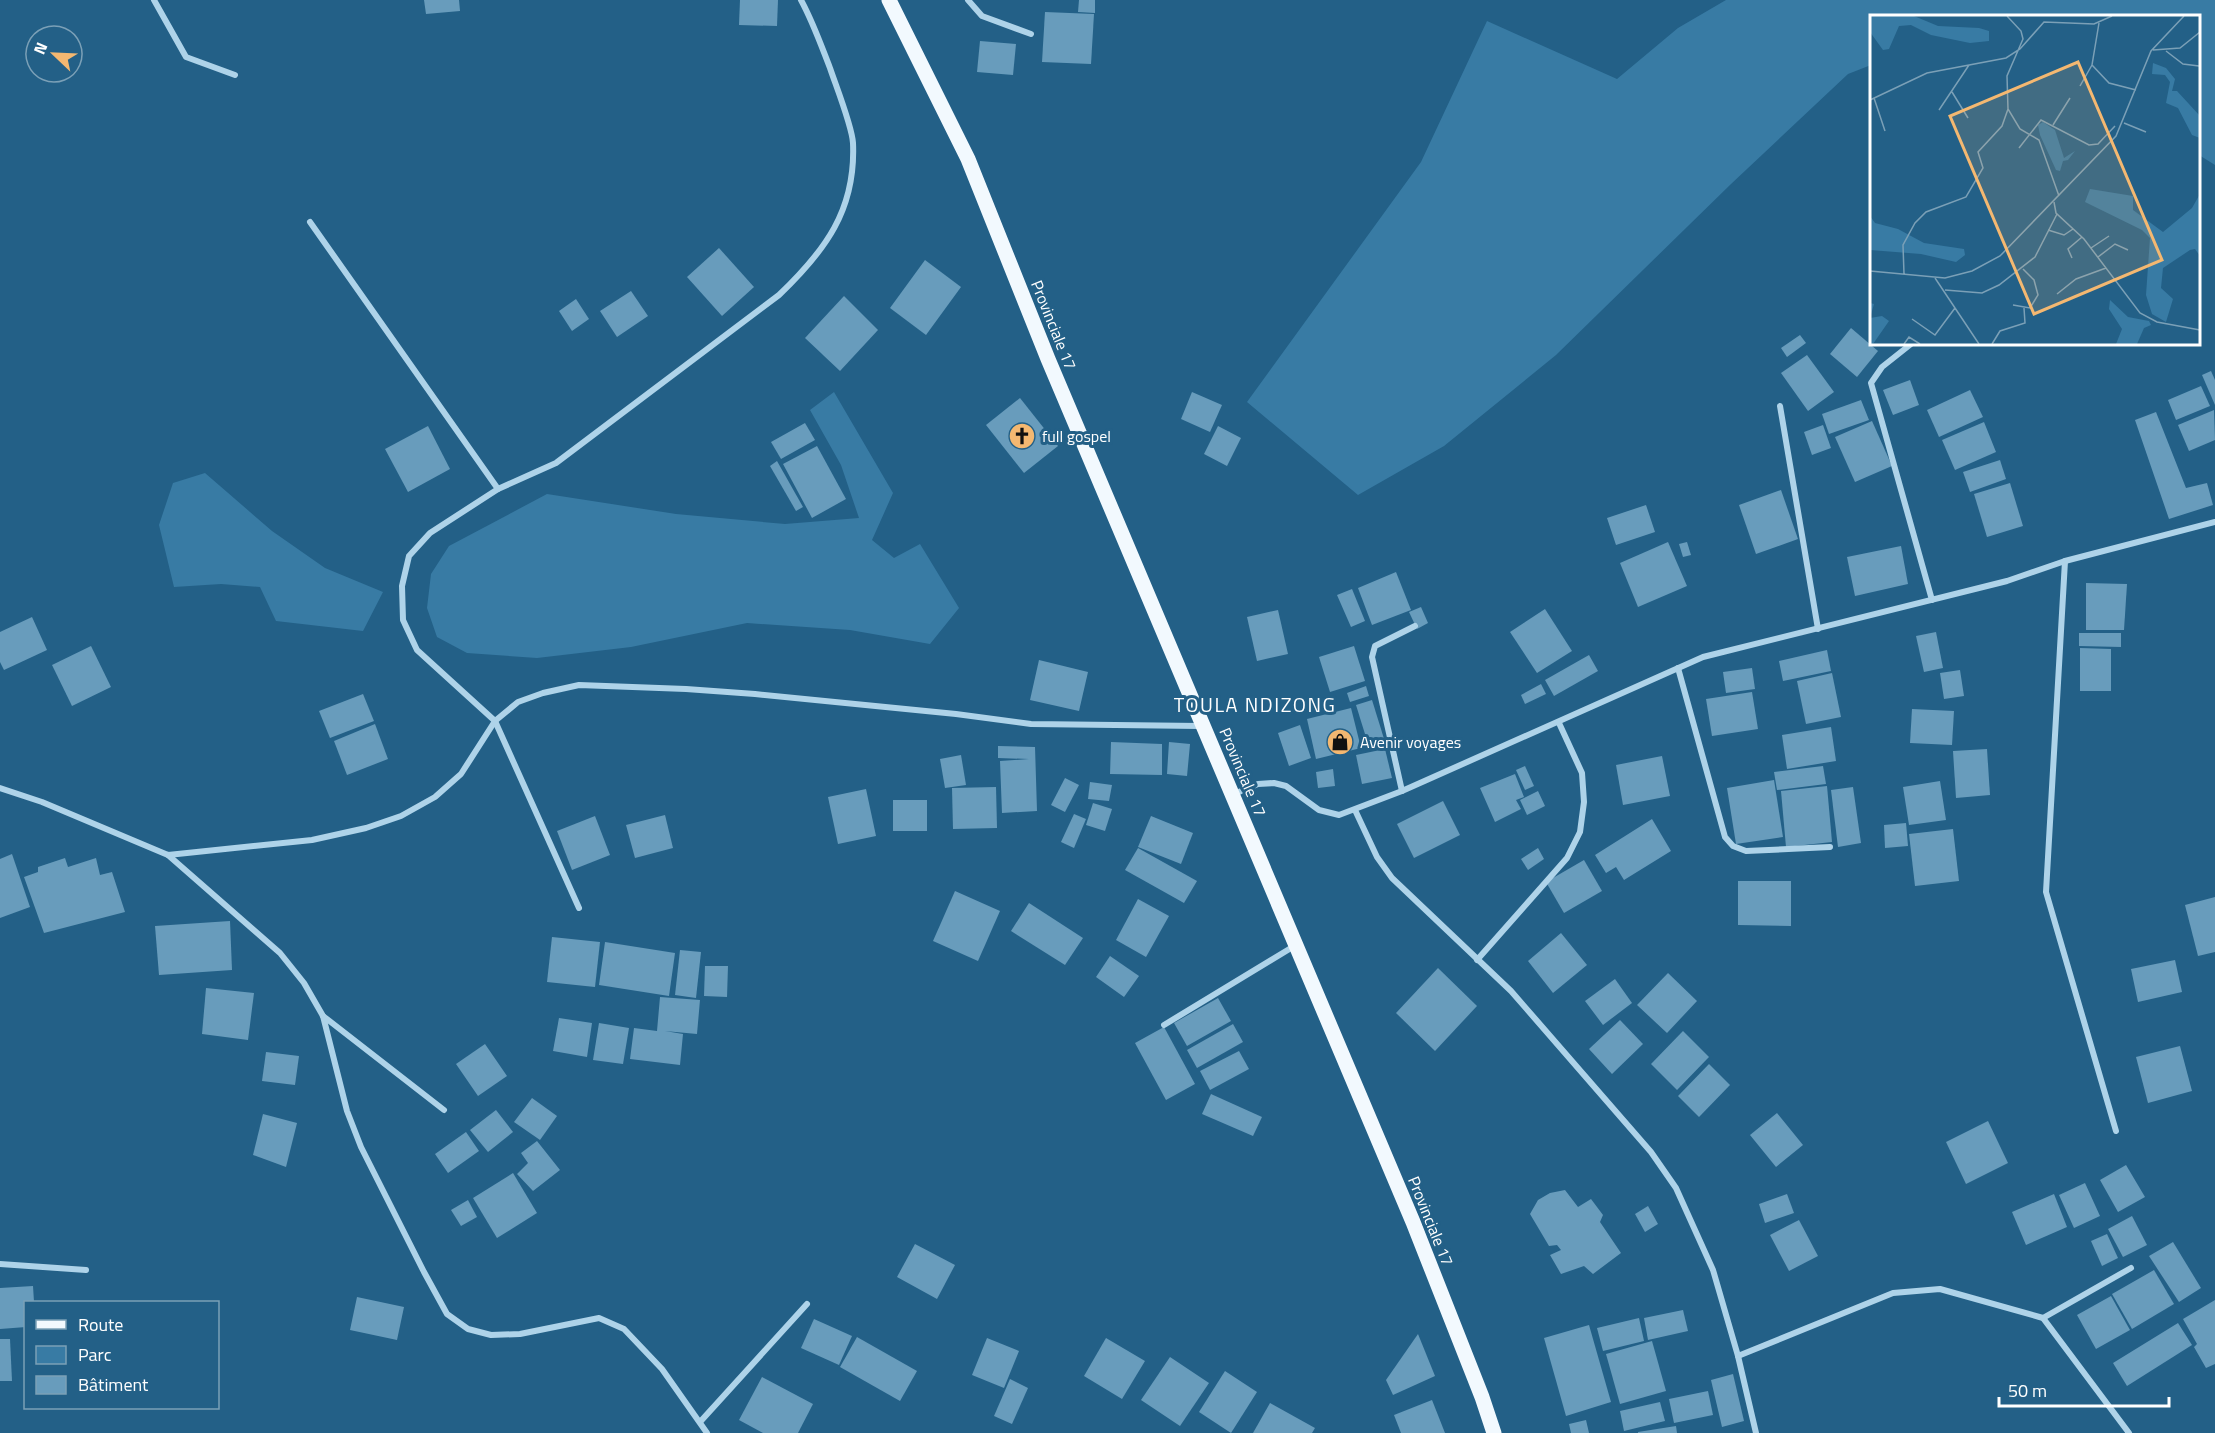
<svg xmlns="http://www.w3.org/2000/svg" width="2215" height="1433" viewBox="0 0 2215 1433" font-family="'Titillium Web',sans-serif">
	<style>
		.green { fill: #387ba4 }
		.building { fill: #689cbc }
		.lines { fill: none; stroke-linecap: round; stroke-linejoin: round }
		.street { stroke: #aed3e9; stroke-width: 6 }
		.primary { stroke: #f2f9fe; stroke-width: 15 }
		.labels { text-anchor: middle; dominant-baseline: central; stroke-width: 6; stroke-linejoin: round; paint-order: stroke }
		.street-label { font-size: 16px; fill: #fff; stroke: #236087 }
		.poi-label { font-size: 16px; fill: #fff; stroke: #236087; text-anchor: start }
		.quarter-label { font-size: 20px; letter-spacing: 1.5px; fill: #fff; stroke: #236087 }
		.inset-road { fill: none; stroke: #7ba0b7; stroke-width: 1.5 }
		.view { fill: #f4b871; fill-opacity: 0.15; stroke: #f4b871; stroke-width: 3 }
		.inset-edge { fill: none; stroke: #fff; stroke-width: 3 }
	</style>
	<rect width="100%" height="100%" fill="#236087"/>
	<g class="green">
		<path d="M1726 0H2215V165L2199 155 2198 16H1872L1871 65 1848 74 1731 184 1556 355 1444 446 1358 495 1247 402 1421 162 1487 21 1617 79 1678 28Z"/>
		<path d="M834 392 893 493 872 540 894 558 920 544 959 608 930 644 850 630 747 623 631 647 537 658 467 653 437 637 427 608 431 574 449 546 547 494 676 514 785 524 859 518 841 465 810 410Z"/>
		<path d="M205 473 272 531 325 568 383 592 363 631 276 621 260 587 221 584 174 587 159 525 173 483Z"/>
	</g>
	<g class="building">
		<path d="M424 0H459L460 11 426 14Z"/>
		<path d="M740 0H778L777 26 739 25Z"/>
		<path d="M1079 0H1095V13L1078 12Z"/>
		<path d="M1045 12 1094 14 1091 64 1042 62Z"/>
		<path d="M980 41 1016 44 1013 75 977 72Z"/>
		<path d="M719 248 754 287 722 316 687 277Z"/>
		<path d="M925 260 961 287 926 335 890 308Z"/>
		<path d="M631 291 648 316 617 337 600 311Z"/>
		<path d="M844 296 878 330 840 371 805 338Z"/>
		<path d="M576 299 589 319 572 331 559 311Z"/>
		<path d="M1851 328 1878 351 1857 377 1830 354Z"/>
		<path d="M1800 335 1806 343 1787 357 1781 348Z"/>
		<path d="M1807 355 1834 392 1808 411 1781 373Z"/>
		<path d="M2211 371 2215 380V405L2202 375Z"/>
		<path d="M1910 380 1919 405 1893 415 1883 390Z"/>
		<path d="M2201 386 2210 406 2176 420 2168 400Z"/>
		<path d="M1970 390 1983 417 1939 437 1927 410Z"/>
		<path d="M1192 392 1222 405 1210 432 1181 419Z"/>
		<path d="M1020 398 1058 446 1024 473 986 425Z"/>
		<path d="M1861 400 1869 420 1829 434 1822 414Z"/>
		<path d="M2214 410 2215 440 2189 451 2178 425Z"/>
		<path d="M2156 412 2186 488 2207 483 2213 505 2169 519 2135 420Z"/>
		<path d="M1872 421 1892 466 1855 482 1835 437Z"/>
		<path d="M1984 422 1996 452 1955 470 1942 440Z"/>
		<path d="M805 423 815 440 781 459 771 442Z"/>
		<path d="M1823 425 1831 448 1812 455 1804 432Z"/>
		<path d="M428 426 450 469 408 492 385 449Z"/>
		<path d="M1218 426 1241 438 1227 466 1204 454Z"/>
		<path d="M817 446 846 499 812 518 783 464Z"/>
		<path d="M2000 460 2006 479 1970 492 1963 472Z"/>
		<path d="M777 461 803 507 796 511 770 466Z"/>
		<path d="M2010 483 2023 526 1987 537 1974 494Z"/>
		<path d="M1781 490 1798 539 1756 554 1739 505Z"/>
		<path d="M1646 505 1655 532 1616 545 1607 518Z"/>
		<path d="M1668 542 1687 586 1638 607 1620 563Z"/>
		<path d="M1687 542 1691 555 1683 557 1679 544Z"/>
		<path d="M1901 546 1908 584 1855 596 1847 557Z"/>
		<path d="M1396 572 1411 610 1372 625 1358 588Z"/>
		<path d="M2086 583 2127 584 2124 630H2086Z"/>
		<path d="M1352 589 1365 621 1351 627 1337 595Z"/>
		<path d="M1421 607 1428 623 1417 629 1409 612Z"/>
		<path d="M1545 609 1572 651 1537 673 1510 632Z"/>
		<path d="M1278 610 1288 654 1257 661 1247 617Z"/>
		<path d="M32 617 47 650 4 670 0 662V632Z"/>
		<path d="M1936 632 1943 668 1924 672 1916 636Z"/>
		<path d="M2079 633H2121V647L2079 646Z"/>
		<path d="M91 646 111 687 72 706 52 665Z"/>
		<path d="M1354 646 1365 681 1330 692 1319 657Z"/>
		<path d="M2080 648 2111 649V691H2080Z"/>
		<path d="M1827 650 1831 671 1783 681 1779 661Z"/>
		<path d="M1589 655 1598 671 1554 696 1545 680Z"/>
		<path d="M1039 660 1088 672 1079 711 1030 700Z"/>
		<path d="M1752 668 1755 689 1726 693 1723 672Z"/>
		<path d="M1960 670 1964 696 1944 699 1940 673Z"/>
		<path d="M1832 673 1841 717 1806 724 1797 681Z"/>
		<path d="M1541 684 1546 694 1525 704 1521 695Z"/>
		<path d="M1366 686 1369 696 1350 702 1347 693Z"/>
		<path d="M1752 692 1758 729 1712 736 1706 699Z"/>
		<path d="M363 694 374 721 330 738 319 711Z"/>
		<path d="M1372 700 1385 742 1369 747 1356 705Z"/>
		<path d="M1351 708 1361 748 1316 759 1307 719Z"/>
		<path d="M1912 709 1954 711 1952 745 1910 743Z"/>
		<path d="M375 724 388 759 347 775 334 741Z"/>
		<path d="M1300 725 1311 758 1289 766 1278 733Z"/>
		<path d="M1831 727 1836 761 1787 769 1782 735Z"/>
		<path d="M1111 742 1162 744V775L1110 774Z"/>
		<path d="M1169 742 1190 744 1187 776 1167 774Z"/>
		<path d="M998 746 1035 747 1037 811 1002 813 1000 761 1029 759 998 758Z"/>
		<path d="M1385 749 1392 778 1362 784 1356 755Z"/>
		<path d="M1987 749 1990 795 1956 798 1953 751Z"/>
		<path d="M961 755 966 785 945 788 940 759Z"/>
		<path d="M1662 756 1670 796 1623 805 1616 765Z"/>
		<path d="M1525 766 1534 786 1525 790 1516 770Z"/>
		<path d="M1823 766 1826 784 1777 790 1774 772Z"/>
		<path d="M1333 769 1335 786 1318 788 1316 772Z"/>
		<path d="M1515 774 1524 797 1516 800 1521 809 1495 822 1480 788Z"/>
		<path d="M1065 778 1079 785 1065 812 1051 805Z"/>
		<path d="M1774 780 1783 837 1736 844 1727 788Z"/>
		<path d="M1940 781 1946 820 1909 825 1903 787Z"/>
		<path d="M1090 782 1112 785 1109 801 1088 799Z"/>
		<path d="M1827 786 1832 842 1786 847 1781 791Z"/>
		<path d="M996 787 997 828 953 829 952 788Z"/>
		<path d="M1853 787 1861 843 1838 847 1831 790Z"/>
		<path d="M866 789 876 836 838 844 828 797Z"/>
		<path d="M1538 791 1545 806 1527 815 1520 800Z"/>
		<rect x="893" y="800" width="34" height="31"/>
		<path d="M1443 801 1460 835 1414 858 1397 824Z"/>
		<path d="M1093 803 1112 809 1105 831 1086 825Z"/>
		<path d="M1074 814 1086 819 1074 848 1061 842Z"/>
		<path d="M665 815 673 848 635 858 626 825Z"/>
		<path d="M595 816 610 855 572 870 557 831Z"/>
		<path d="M1151 816 1193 833 1181 864 1138 847Z"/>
		<path d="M1652 819 1671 851 1624 880 1616 867 1606 873 1595 855Z"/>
		<path d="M1906 823 1908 846 1885 848 1884 825Z"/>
		<path d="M1953 829 1959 881 1915 886 1909 834Z"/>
		<path d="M1138 848 1197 881 1184 903 1125 870Z"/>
		<path d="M1538 848 1544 859 1528 870 1521 859Z"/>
		<path d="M12 854 30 907 0 918V859Z"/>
		<path d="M65 858 68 867 96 858 100 875 112 872 125 912 44 933 24 877 38 872V867Z"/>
		<path d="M1584 860 1602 891 1564 913 1546 882Z"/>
		<path d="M1738 881H1791V926L1738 925Z"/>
		<path d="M955 891 1000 911 978 961 933 941Z"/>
		<path d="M2215 897V952L2198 956 2185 905Z"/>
		<path d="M1138 899 1169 916 1146 957 1116 940Z"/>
		<path d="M1029 903 1083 938 1065 965 1011 931Z"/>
		<path d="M230 921 232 970 159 975 155 926Z"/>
		<path d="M1561 933 1587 965 1553 993 1528 961Z"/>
		<path d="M552 937 600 942 595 987 547 982Z"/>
		<path d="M605 942 675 953 669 996 599 985Z"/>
		<path d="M680 950 701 952 696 998 675 995Z"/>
		<path d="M1110 956 1139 976 1124 997 1096 977Z"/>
		<path d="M2175 960 2182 992 2138 1002 2131 969Z"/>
		<path d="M705 966H728L727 997 704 996Z"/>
		<path d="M1438 968 1477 1006 1435 1051 1396 1013Z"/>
		<path d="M1668 973 1697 1001 1667 1033 1637 1005Z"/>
		<path d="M1615 979 1632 1003 1603 1025 1585 1001Z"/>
		<path d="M206 988 254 993 248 1040 202 1034Z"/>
		<path d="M660 997 700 1000 697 1034 665 1031 683 1034 680 1065 630 1059 634 1028 657 1031Z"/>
		<path d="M1218 998 1231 1021 1187 1046 1174 1023Z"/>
		<path d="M559 1018 592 1023 587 1057 553 1051Z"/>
		<path d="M1620 1020 1643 1044 1612 1074 1589 1049Z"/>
		<path d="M599 1023 629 1028 623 1064 593 1060Z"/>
		<path d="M1233 1024 1243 1042 1197 1068 1187 1050Z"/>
		<path d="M1164 1027 1195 1084 1166 1100 1135 1043Z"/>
		<path d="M1683 1031 1709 1057 1677 1090 1651 1064Z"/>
		<path d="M485 1044 507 1076 478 1096 456 1064Z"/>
		<path d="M2180 1046 2192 1091 2148 1103 2136 1057Z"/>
		<path d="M1239 1051 1249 1069 1210 1090 1200 1071Z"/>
		<path d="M266 1052 299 1056 295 1085 262 1081Z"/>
		<path d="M1709 1064 1730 1085 1699 1117 1678 1096Z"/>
		<path d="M1211 1094 1262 1117 1253 1136 1202 1114Z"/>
		<path d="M532 1098 557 1116 540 1140 514 1122Z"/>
		<path d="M496 1110 513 1132 488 1152 470 1130Z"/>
		<path d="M1777 1113 1803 1145 1776 1167 1750 1135Z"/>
		<path d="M263 1114 297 1123 286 1167 253 1155Z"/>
		<path d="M1988 1121 2008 1163 1966 1184 1946 1142Z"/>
		<path d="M466 1132 479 1151 448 1173 435 1154Z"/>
		<path d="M537 1141 560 1170 533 1191 517 1174 528 1163 521 1153Z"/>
		<path d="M2126 1165 2145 1197 2118 1212 2100 1180Z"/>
		<path d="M513 1173 537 1213 497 1238 473 1198Z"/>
		<path d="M2085 1183 2100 1216 2074 1228 2059 1195Z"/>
		<path d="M1565 1190 1578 1207 1591 1199 1603 1215 1600 1222 1621 1253 1593 1274 1584 1266 1561 1274 1550 1255 1561 1250 1557 1245 1549 1246 1530 1214 1538 1200 1550 1193Z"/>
		<path d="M1787 1194 1794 1213 1765 1223 1759 1204Z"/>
		<path d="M2054 1194 2067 1227 2026 1245 2012 1212Z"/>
		<path d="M468 1200 477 1217 461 1226 451 1210Z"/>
		<path d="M1648 1206 1658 1224 1645 1232 1635 1214Z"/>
		<path d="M2132 1216 2147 1245 2123 1257 2108 1229Z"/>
		<path d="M1799 1220 1818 1256 1789 1271 1770 1235Z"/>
		<path d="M2107 1234 2118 1258 2102 1266 2091 1241Z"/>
		<path d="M2173 1242 2201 1288 2179 1302 2149 1256Z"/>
		<path d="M915 1244 955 1265 937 1299 897 1277Z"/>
		<path d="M2154 1270 2174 1304 2132 1329 2112 1294Z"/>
		<path d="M33 1286 34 1302H26V1327L0 1329V1288Z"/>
		<path d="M2111 1296 2130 1330 2096 1349 2077 1315Z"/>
		<path d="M357 1297 404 1307 397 1340 350 1330Z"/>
		<path d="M2215 1300V1364L2206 1368 2194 1347 2197 1344 2183 1319Z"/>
		<path d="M1683 1310 1688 1331 1648 1340 1644 1318Z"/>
		<path d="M1639 1318 1644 1341 1603 1351 1597 1328Z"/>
		<path d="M814 1319 852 1336 839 1365 801 1348Z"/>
		<path d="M2178 1323 2192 1345 2127 1386 2113 1363Z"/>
		<path d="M1589 1325 1611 1402 1566 1416 1544 1338Z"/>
		<path d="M1418 1334 1435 1376 1393 1395 1386 1380Z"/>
		<path d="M857 1337 917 1371 900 1401 840 1367Z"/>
		<path d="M987 1338 1019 1351 1004 1388 972 1375Z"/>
		<path d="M1106 1338 1145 1361 1122 1399 1084 1376Z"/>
		<path d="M0 1339H10L12 1381H0Z"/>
		<path d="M1652 1341 1666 1391 1620 1404 1606 1354Z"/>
		<path d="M1170 1357 1209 1383 1180 1426 1141 1400Z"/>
		<path d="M1225 1371 1257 1392 1231 1433 1199 1412Z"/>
		<path d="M1733 1374 1744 1421 1722 1427 1711 1380Z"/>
		<path d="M762 1377 813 1404 798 1433H763L739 1420Z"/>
		<path d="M1010 1379 1028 1388 1012 1424 994 1416Z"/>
		<path d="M1708 1391 1713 1415 1674 1423 1669 1399Z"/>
		<path d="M1432 1400 1445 1433H1401L1394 1415Z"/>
		<path d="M1660 1402 1665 1421 1624 1431 1620 1411Z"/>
		<path d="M1270 1403 1315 1428 1312 1433H1253Z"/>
		<path d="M1586 1420 1589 1433H1571L1569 1424Z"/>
		<path d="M1676 1426 1677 1433H1638V1432Z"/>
	</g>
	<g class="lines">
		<g class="street">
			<path d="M154 0 186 57 235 75"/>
			<path d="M968 0 982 16 1031 34"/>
			<path d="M310 222 498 489"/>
			<path d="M1911 344 1882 367 1871 383 1932 600"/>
			<path d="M1780 406 1818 629"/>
			<path d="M2065 561 2046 892 2116 1131"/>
			<path d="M1678 668 1725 837 1733 846 1746 851 1830 847"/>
			<path d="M0 788 42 802 168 855 312 840 366 828 401 816 435 797 461 774 495 721 518 702 543 693 579 685 686 689 755 694 956 714 1031 724 1200 726"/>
			<path d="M1402 791 1372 657 1375 646 1415 626"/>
			<path d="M1234 794 1258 784 1274 783 1286 786 1319 810 1339 815 1402 791 1703 657 2007 581 2065 561 2215 522"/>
			<path d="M1355 810 1377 857 1392 878 1511 991 1651 1152 1676 1188 1713 1270 1738 1356 1756 1433"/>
			<path d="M168 855 280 953 304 983 323 1016 347 1111 361 1147 424 1272 447 1314 468 1329 491 1335 520 1334 599 1318 624 1329 662 1369 707 1433"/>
			<path d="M579 908 495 721 417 650 403 620 402 586 409 556 430 533 498 489 556 463 779 295C825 251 856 210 853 143 852 126 836 86 830 68 821 45 813 22 801 0"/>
			<path d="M1477 960 1567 858 1580 832 1584 802 1582 773 1559 723"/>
			<path d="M323 1016 444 1110"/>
			<path d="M1164 1025 1296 945"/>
			<path d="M0 1264 86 1270"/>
			<path d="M2043 1318 2131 1268"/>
			<path d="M1738 1356 1893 1293 1940 1289 2043 1318 2129 1433"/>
			<path d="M700 1422 807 1304"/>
		</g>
		<path class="primary" d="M889 0 968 159 1048 359 1413 1222 1482 1397 1494 1433"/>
	</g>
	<defs>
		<symbol id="church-disc" viewBox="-11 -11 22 22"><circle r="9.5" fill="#f4b871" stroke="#236087"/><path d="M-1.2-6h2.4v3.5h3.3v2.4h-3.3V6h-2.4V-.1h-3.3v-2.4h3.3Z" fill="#111"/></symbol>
		<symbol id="shop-disc" viewBox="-11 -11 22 22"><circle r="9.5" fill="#f4b871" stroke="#236087"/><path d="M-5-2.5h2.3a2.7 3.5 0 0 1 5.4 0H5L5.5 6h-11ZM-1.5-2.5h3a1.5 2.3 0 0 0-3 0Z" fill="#111"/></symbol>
	</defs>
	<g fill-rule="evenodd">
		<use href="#church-disc" x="1007" y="421" width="30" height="30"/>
		<use href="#shop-disc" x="1325" y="727" width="30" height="30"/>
	</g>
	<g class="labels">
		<g class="street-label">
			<text transform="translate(1054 325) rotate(68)">Provinciale 17</text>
			<text transform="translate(1243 772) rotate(67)">Provinciale 17</text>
			<text transform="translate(1431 1221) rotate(68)">Provinciale 17</text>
		</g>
		<g class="poi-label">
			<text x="1042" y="436">full gospel</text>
			<text x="1360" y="742">Avenir voyages</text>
		</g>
		<g class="quarter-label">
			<text x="1255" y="704">TOULA NDIZONG</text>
		</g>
	</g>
	<g transform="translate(1870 15)">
		<rect width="330" height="330" fill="#236087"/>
		<path d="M0 1H44L68 11 109 13 119 16V26L100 28 61 20 41 10 29 11 19 34 13 35 0 17ZM283 48 296 53 305 64 302 76H307L330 101V123L322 120 308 93 296 88 300 67 295 60 282 59ZM173 107 185 115 194 143 205 136 198 145 193 146 190 156 186 155 170 120 168 110ZM220 174 263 181V195L293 217 322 193 330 179V241L325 234 320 235 293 253 291 273 303 284 296 307 282 299 276 280 280 223 272 215 215 187ZM0 201 5 208 28 214 54 228 94 234 95 240 86 247 51 239 0 235ZM240 285 258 302 279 306 281 310 274 313 267 329H246L252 314 239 294ZM0 288 4 289 0 303 12 301 19 306 3 329H0Z" fill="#387ba4"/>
		<path class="inset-road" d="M137 1 151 16 153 24 137 61 138 94 150 114 169 125 189 181M229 8 222 50 239 68 266 75M283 35 310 33 330 17M296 36 313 49 329 51M210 71 222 50M82 77 98 103M4 83 15 116M0 85 57 58 136 43 150 34 174 7 224 9 242 1M69 95 99 50M254 108 276 117M183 110 200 83M149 133 171 105 219 130 228 129 245 111M184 187 186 198 214 224 270 298 287 307 330 315M178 215 194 220 203 214M221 233 239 221M228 242 245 229 258 235M202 243 198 234 212 222M0 256 75 263 102 256 130 241 246 121 281 36 314 1M34 259 33 230 45 208 56 197 96 182 113 153 108 137 132 111 138 94M65 263 109 329M75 275 112 278 129 270 165 242 187 199M187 279 206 264 236 253M143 290 160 293 168 280 164 265 153 254M42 304 65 320 85 293M34 329 39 322 50 329M122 329 130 316 155 308 154 293"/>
		<path class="view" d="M208 47 292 245 164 299 80 101Z"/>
		<rect width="330" height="330" class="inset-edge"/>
	</g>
	<rect x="24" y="1301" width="195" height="108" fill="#236087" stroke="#7ba0b7" stroke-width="1.5"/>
	<rect x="36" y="1320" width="30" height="9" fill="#f2f9fe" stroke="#7ba0b7" stroke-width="1.5"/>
	<text x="78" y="1331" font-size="18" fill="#ffffff">Route</text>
	<rect x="36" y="1346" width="30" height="18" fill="#387ba4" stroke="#7ba0b7" stroke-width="1.5"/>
	<text x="78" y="1361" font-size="18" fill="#ffffff">Parc</text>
	<rect x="36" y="1376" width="30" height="18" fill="#689cbc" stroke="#7ba0b7" stroke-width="1.5"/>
	<text x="78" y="1391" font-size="18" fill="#ffffff">Bâtiment</text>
	<g transform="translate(54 54) rotate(293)"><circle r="28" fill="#236087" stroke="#7ba0b7" stroke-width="1.5"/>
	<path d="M0-4.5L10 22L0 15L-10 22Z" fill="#f4b871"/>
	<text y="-9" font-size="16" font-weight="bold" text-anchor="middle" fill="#ffffff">N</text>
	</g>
	<path d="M1999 1397v9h170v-9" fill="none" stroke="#ffffff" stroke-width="3"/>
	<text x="2008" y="1397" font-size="18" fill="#ffffff" stroke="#236087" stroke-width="4.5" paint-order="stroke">50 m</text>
</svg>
